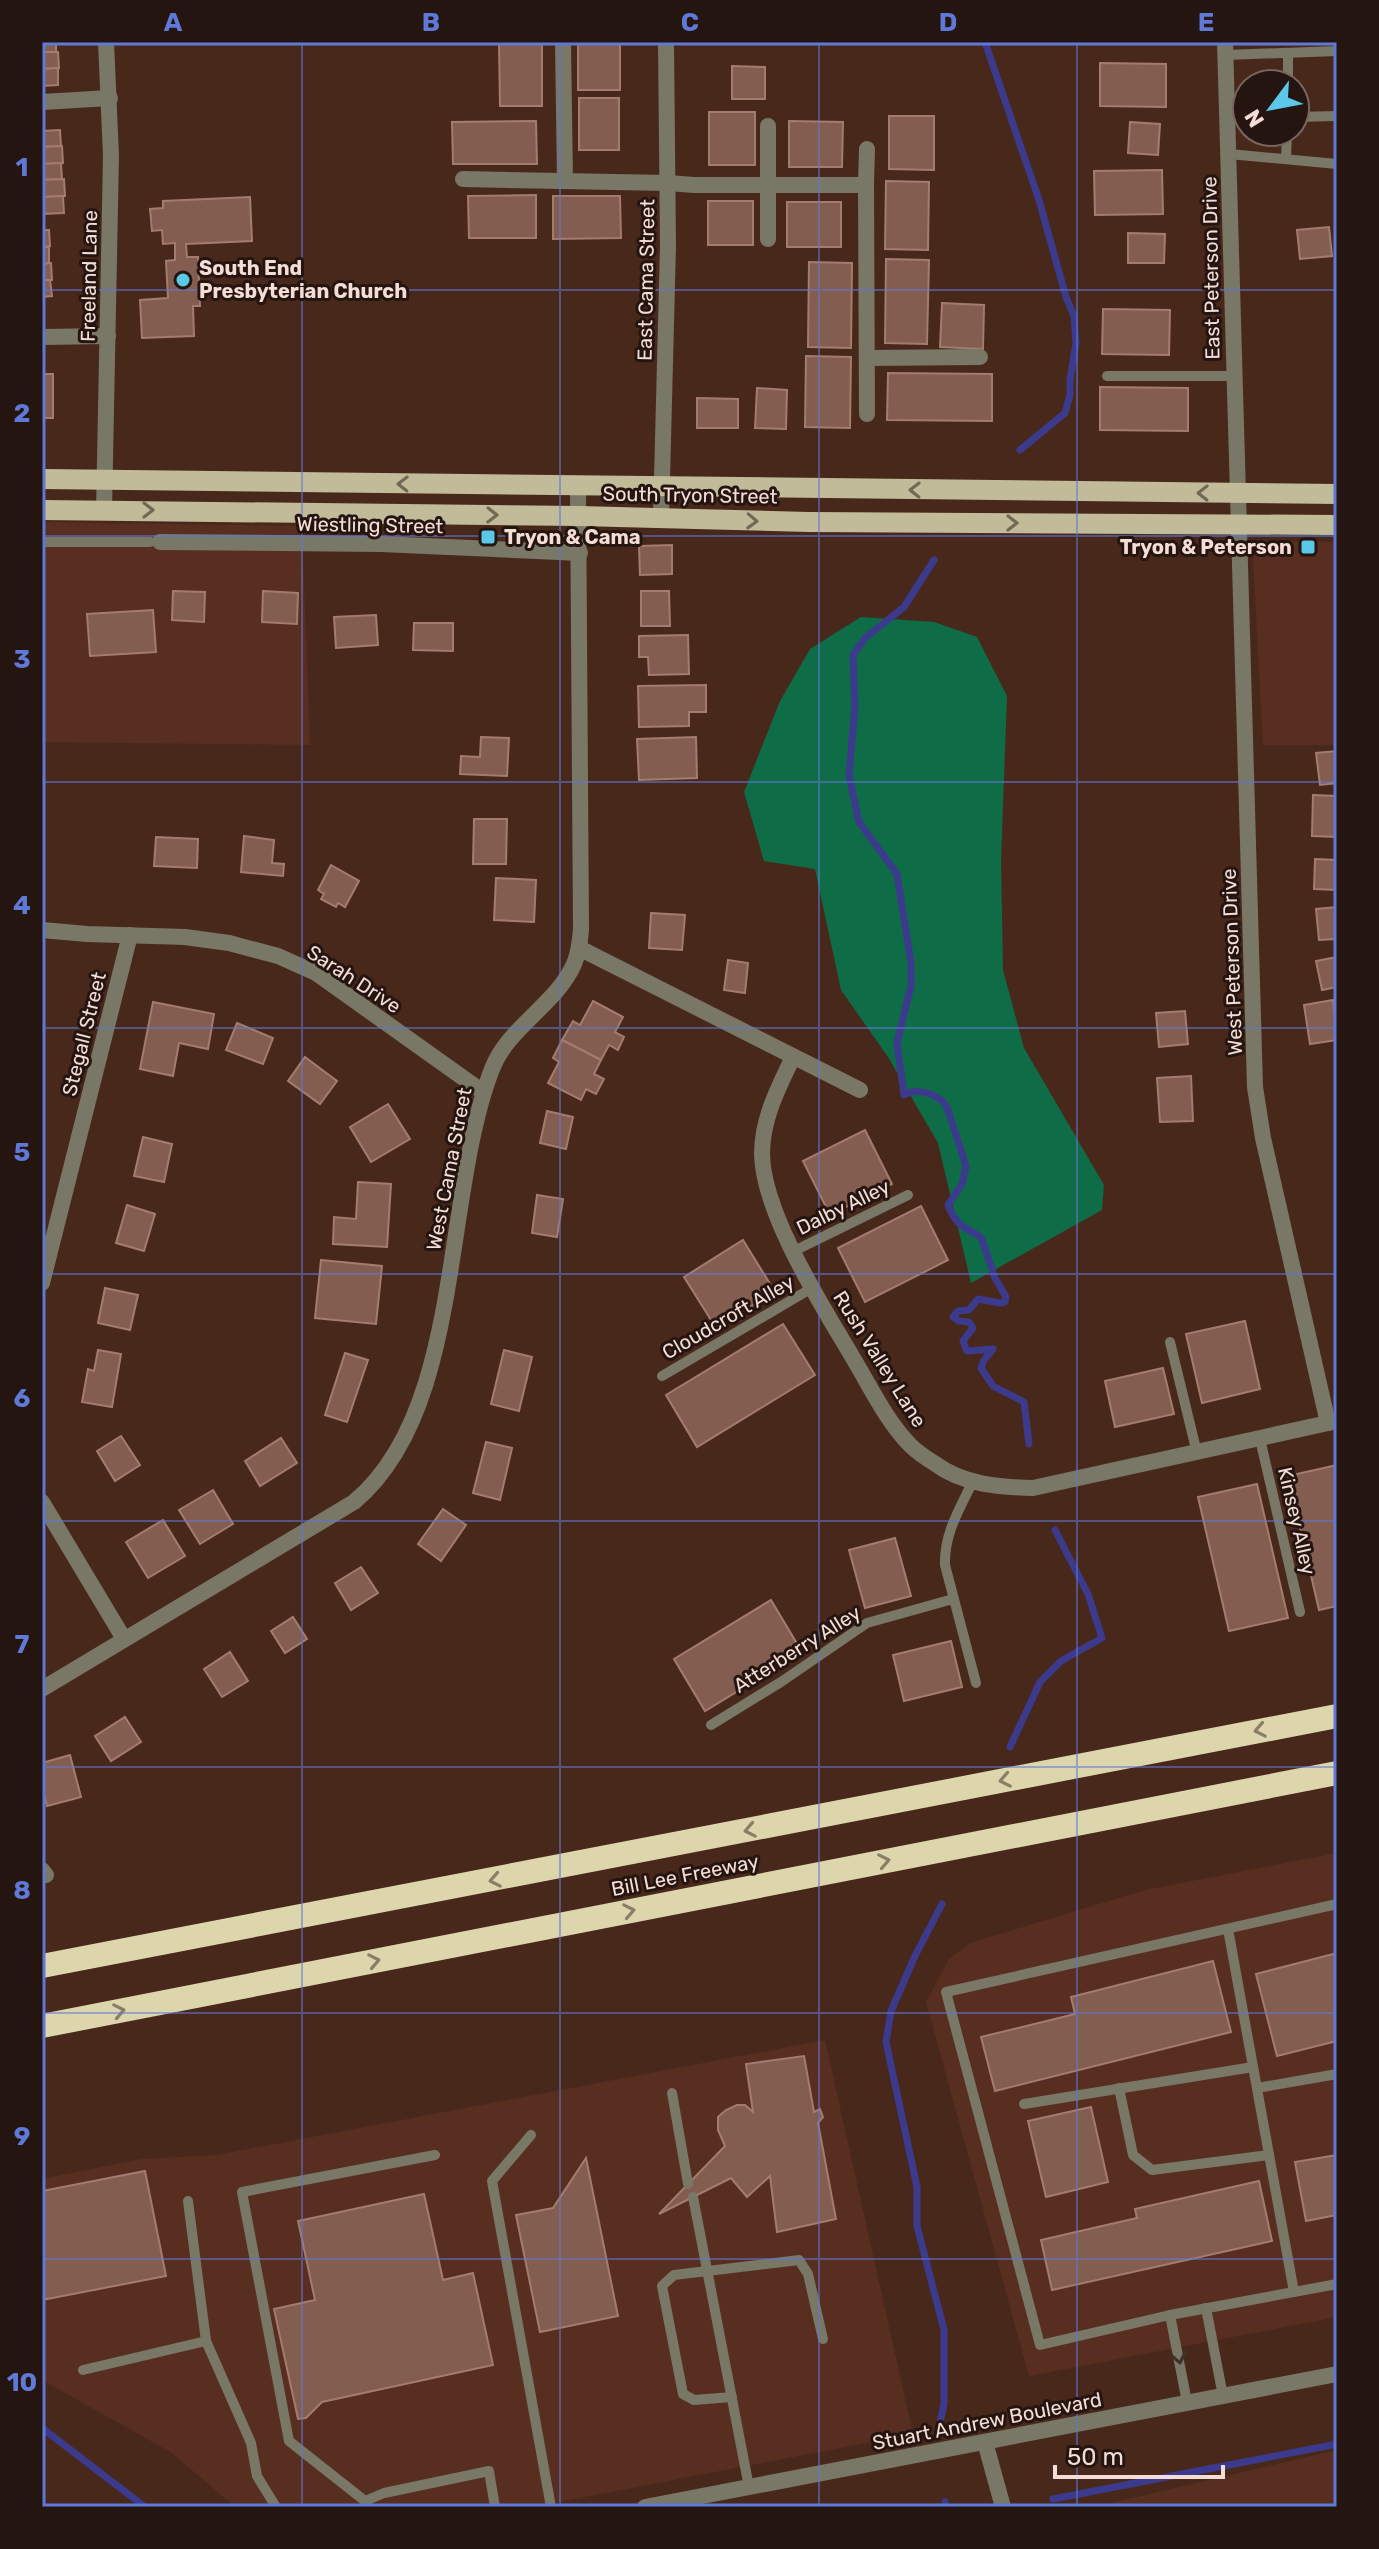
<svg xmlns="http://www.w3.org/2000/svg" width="1379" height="2549" viewBox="0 0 1379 2549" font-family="Rubik,sans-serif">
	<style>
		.built { fill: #572e20 }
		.green { fill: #0e6d46 }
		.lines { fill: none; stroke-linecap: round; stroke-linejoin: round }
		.stream { stroke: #3c3a8d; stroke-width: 7 }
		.building { fill: #835d50; stroke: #a47c6e; stroke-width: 2 }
		.service { stroke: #797766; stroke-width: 10 }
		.minor { stroke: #797766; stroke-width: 16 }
		.tertiary { stroke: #797766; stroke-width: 16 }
		.primary { stroke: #c1bb99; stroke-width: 20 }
		.motorway { stroke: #ddd6ad; stroke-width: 24 }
		.oneway { stroke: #736854 }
		.oneway2 { stroke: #8a7f66 }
		.oneway3 { stroke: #3e322a }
		.grid { fill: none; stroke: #5e79d7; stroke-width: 2; stroke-opacity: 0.55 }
		.poi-dot { fill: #5bc8e7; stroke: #251510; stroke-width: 3 }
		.labels { text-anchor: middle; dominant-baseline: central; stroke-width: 6; stroke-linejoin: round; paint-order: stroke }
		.poi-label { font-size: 20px; font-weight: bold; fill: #f4ddd6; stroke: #251510; text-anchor: start }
		.street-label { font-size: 20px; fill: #f4ddd6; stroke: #251510 }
		.neatline { fill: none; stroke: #5e79d7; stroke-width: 3 }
		.grid-label { font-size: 26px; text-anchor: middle; font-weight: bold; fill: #5e79d7 }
	</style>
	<rect width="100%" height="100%" fill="#49281c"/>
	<g class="built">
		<path d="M42 522 302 526 310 745 42 742Z"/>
		<path d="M1252 541 1337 542V745H1263Z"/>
		<path d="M1337 1853V2317L1029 2376 926 2002 949 1959 970 1943 1145 1890Z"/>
		<path d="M825 2040 913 2434 533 2507H235L172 2453 42 2380V2179L142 2159 217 2155Z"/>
		<path d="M1337 2450V2507H1094Z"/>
	</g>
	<path class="green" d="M861 617 934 622 977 637 1007 696 1001 860 1003 970 1024 1048 1104 1185 1102 1210 971 1283 938 1143 888 1057 841 990 815 869 764 861 744 792 780 701 810 649Z"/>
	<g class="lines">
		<g class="stream">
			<path d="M985 42 1039 200 1066 297 1074 316 1076 343 1070 380V395L1065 413 1020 450"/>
			<path d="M934 560 904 607 865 638 853 655 855 706 849 776 859 822 897 874 911 963V986L897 1043 904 1095C917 1087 939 1094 947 1107L966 1166 962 1184 948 1205C955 1224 964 1228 981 1237L995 1278 1006 1297 1005 1302 1000 1303 978 1299 969 1310 958 1311 953 1317 959 1321 969 1322 973 1328 963 1341 967 1351 993 1349 984 1360 981 1368 993 1386 1024 1402 1029 1444"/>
			<path d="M1010 1747 1040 1682 1061 1661 1102 1638 1088 1594 1055 1530"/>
			<path d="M939 2427 944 2404V2330L917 2226V2187L886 2042 891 2011 915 1956 942 1904"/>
			<path d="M42 2428 145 2507"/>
			<path d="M1053 2499 1337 2444"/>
			<path d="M945 2502 946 2507"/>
		</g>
	</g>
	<g class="building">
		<rect x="42" y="42" width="14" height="10"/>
		<path d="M499 42H542V106H500Z"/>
		<rect x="578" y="42" width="42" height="48"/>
		<path d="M42 52H58L59 68 42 69Z"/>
		<path d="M1100 63 1166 64V107L1100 106Z"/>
		<path d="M732 66 765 67V99H732Z"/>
		<path d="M58 68V85L42 86V69Z"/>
		<rect x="579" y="98" width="40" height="52"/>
		<rect x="709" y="112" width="46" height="53"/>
		<path d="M889 116H934V170L889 169Z"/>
		<path d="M536 121 537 164H453L452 122Z"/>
		<path d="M789 121 843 122 842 167H789Z"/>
		<path d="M1130 122 1160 124 1158 155 1128 153Z"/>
		<path d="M60 130 61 146 42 147V131Z"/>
		<path d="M62 146 63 163 42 164V147Z"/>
		<path d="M61 163 62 179 42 180V164Z"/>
		<path d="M1162 170 1163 214 1095 215 1094 171Z"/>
		<path d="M64 179 65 196 42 197V180Z"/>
		<path d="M886 181 929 182 928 250 885 249Z"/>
		<path d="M536 195V238H469L468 196Z"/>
		<path d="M63 196 64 213 42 214V197Z"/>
		<path d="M553 196H620L621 238 553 239Z"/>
		<path d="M250 197 252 241 186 244 187 257H198L200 306H193L194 336 142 338 140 300 168 298 166 261 175 260V243L163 244 162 230 152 231 150 209 163 208V201Z"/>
		<rect x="708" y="201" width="45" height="44"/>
		<rect x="787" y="202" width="54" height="45"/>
		<path d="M1329 227 1332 256 1300 259 1297 230Z"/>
		<path d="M42 230H49L50 246 42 247Z"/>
		<path d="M1128 233 1165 234 1164 263H1128Z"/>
		<path d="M42 247H49V263L42 264Z"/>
		<path d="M886 259 929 260 927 344 885 343Z"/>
		<path d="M809 262 852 263 851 348 808 347Z"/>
		<path d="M51 263 52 280H42V264Z"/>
		<path d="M42 280H50L52 296 42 297Z"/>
		<path d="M942 303 984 305 983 349 940 347Z"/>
		<path d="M1103 309 1170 310 1169 355 1102 354Z"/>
		<path d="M806 356 851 357 850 428 805 427Z"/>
		<path d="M888 373 992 374V421L887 420Z"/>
		<rect x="42" y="374" width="11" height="44"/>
		<path d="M1100 387 1188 388V431L1100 430Z"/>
		<path d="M757 388 787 390 786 429 755 428Z"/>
		<path d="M697 398 738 399V428H697Z"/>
		<path d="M672 545V574L640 575 639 546Z"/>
		<path d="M173 591 205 592 204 622 172 620Z"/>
		<path d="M263 591 298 593 297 624 262 622Z"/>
		<path d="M641 591H669L670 626H641Z"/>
		<path d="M153 610 156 652 90 656 87 614Z"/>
		<path d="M376 615 378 645 336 648 334 617Z"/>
		<path d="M414 623H453V651L413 650Z"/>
		<path d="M688 635 689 674 649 675 648 657H639V636Z"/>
		<path d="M706 685V712H689V726L639 727 638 686Z"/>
		<path d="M481 737 509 738 507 776 460 774 461 756 480 757Z"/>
		<path d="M696 737 697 778 639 780 637 739Z"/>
		<path d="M1337 751V783L1320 785 1316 753Z"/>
		<path d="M1313 795 1337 796V837L1312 836Z"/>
		<path d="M474 819H507L506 864H473Z"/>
		<path d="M244 836 274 840 272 863 284 864 283 876 241 872Z"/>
		<path d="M156 837 198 839 197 868 154 866Z"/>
		<path d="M1315 859 1337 860V890L1314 889Z"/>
		<path d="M331 865 359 881 345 907 338 903 336 907 321 899 324 894 318 890Z"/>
		<path d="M496 878 536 880 534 922 494 920Z"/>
		<path d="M1337 907V939L1319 940 1316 909Z"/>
		<path d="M651 913 685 915 682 950 649 948Z"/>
		<path d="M1337 957V987L1322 990 1316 961Z"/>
		<path d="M728 960 748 963 745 993 724 990Z"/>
		<path d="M1333 1000 1337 1040 1310 1044 1304 1005Z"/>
		<path d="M593 1001 623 1017 615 1032 624 1037 618 1050 609 1045 601 1060 562 1040 573 1021 580 1025Z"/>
		<path d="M153 1002 214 1014 208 1049 179 1043 173 1076 140 1069Z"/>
		<path d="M1185 1011 1188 1044 1159 1047 1156 1013Z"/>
		<path d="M237 1023 273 1038 263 1064 226 1050Z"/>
		<path d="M562 1040 601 1060 594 1074 604 1079 596 1094 586 1089 581 1100 548 1083 559 1062 553 1058Z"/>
		<path d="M305 1057 337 1081 320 1104 288 1081Z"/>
		<path d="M1191 1076 1193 1121 1160 1122 1157 1078Z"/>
		<path d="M388 1104 410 1139 371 1162 350 1127Z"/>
		<path d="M547 1111 573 1117 566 1149 540 1143Z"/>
		<path d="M865 1130 892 1184 830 1215 803 1161Z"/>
		<path d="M143 1137 172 1144 164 1182 134 1176Z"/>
		<path d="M358 1182 391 1184 387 1247 333 1244 334 1217 356 1219Z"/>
		<path d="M537 1195 563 1199 557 1237 532 1233Z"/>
		<path d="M127 1205 155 1214 144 1251 116 1243Z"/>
		<path d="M921 1206 948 1260 865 1302 838 1248Z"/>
		<path d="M743 1240 775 1292 716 1328 684 1277Z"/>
		<path d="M321 1260 382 1266 376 1324 315 1318Z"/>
		<path d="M105 1288 138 1295 130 1330 98 1323Z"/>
		<path d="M1245 1321 1260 1389 1202 1403 1186 1334Z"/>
		<path d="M783 1324 815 1375 697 1447 666 1395Z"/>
		<path d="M98 1350 121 1354 112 1407 82 1402 88 1369 94 1371Z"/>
		<path d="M504 1350 532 1357 519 1411 491 1404Z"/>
		<path d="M345 1353 368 1360 347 1422 325 1415Z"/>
		<path d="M1163 1368 1174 1414 1115 1427 1105 1381Z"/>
		<path d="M121 1436 140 1465 115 1481 97 1451Z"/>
		<path d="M281 1438 297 1463 260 1486 245 1461Z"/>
		<path d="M486 1442 512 1448 500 1500 473 1493Z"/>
		<path d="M1337 1465V1606L1319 1610 1288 1476Z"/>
		<path d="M1257 1484 1288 1618 1229 1631 1198 1497Z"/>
		<path d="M213 1490 233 1524 200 1544 179 1510Z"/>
		<path d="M443 1509 466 1525 441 1561 418 1544Z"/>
		<path d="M163 1520 185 1556 148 1578 126 1542Z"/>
		<path d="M895 1538 911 1596 865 1608 849 1550Z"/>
		<path d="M361 1567 378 1593 351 1610 335 1583Z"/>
		<path d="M771 1600 802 1652 705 1711 674 1659Z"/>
		<path d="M293 1617 307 1639 285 1653 271 1631Z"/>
		<path d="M951 1641 962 1687 904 1701 893 1655Z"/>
		<path d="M230 1652 248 1681 222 1697 204 1669Z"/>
		<path d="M125 1717 141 1742 111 1761 95 1736Z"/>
		<path d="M70 1755 81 1797 47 1806 42 1787V1763Z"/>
		<path d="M1337 1953V2041L1277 2056 1256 1974Z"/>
		<path d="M1213 1961 1231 2032 995 2091 981 2037 1075 2014 1071 1997Z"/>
		<path d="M804 2056 814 2112 820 2109 823 2117 818 2123 836 2219 777 2232 770 2176 747 2197 731 2178 659 2214 725 2146 718 2130V2117L726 2110 737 2105H745L753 2112 746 2064Z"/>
		<path d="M1091 2107 1108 2182 1046 2197 1028 2121Z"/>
		<path d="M1337 2155V2215L1306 2221 1295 2162Z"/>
		<path d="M586 2158 618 2316 540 2332 516 2215 553 2208Z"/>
		<path d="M145 2171 166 2276 42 2300V2191Z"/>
		<path d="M1259 2181 1272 2241 1052 2290 1041 2240 1137 2218 1135 2209Z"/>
		<path d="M424 2194 443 2280 473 2273 493 2365 322 2402 306 2418 298 2419 274 2309 315 2300 298 2221Z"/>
	</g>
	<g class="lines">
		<g class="service">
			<path d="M1288 53V84"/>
			<path d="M1225 55 1337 51"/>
			<path d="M1227 116H1247"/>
			<path d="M1295 117 1337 116"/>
			<path d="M1229 154 1337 164"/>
			<path d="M1286 159 1287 132"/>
			<path d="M1107 376H1233"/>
			<path d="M42 542H150"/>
			<path d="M794 1251 908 1195"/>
			<path d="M1170 1342 1197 1453"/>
			<path d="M662 1376 812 1288"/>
			<path d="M1260 1439 1300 1612"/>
			<path d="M972 1483C959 1510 944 1534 945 1565L976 1683"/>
			<path d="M711 1725 781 1682 867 1623 953 1599"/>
			<path d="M1337 1904 946 1992 1040 2345 1170 2315 1337 2284"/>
			<path d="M1228 1929 1294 2292"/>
			<path d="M1119 2088 1133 2155 1152 2170 1269 2155"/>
			<path d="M1257 2088 1337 2074"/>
			<path d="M672 2093 688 2184"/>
			<path d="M1024 2104 1253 2067"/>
			<path d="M531 2135 492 2181 551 2507"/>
			<path d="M693 2197 749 2487"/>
			<path d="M188 2201 206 2341 251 2443 257 2476 276 2507"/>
			<path d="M1206 2308 1223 2396"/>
			<path d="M1170 2315 1187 2402"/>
			<path d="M83 2370 206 2341"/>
			<path d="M732 2397 694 2400 683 2394 662 2286 674 2275 799 2260 808 2274 823 2339"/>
			<path d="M365 2501 384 2493 489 2471 495 2507"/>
			<path d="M368 2507 365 2501 289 2441 242 2192 435 2155"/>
		</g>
		<g class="minor">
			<path d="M563 42 565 181"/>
			<path d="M1225 42 1255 1087 1263 1138 1328 1423"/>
			<path d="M42 102 110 98"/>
			<path d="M463 179 668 183 694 185H866L867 149"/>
			<path d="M866 185 867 414"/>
			<path d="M768 239V126"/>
			<path d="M42 337 108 336"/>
			<path d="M867 358 980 357"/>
			<path d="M661 518 668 246 666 42"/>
			<path d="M160 542 381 544 580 553"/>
			<path d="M42 930 87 934 185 937 229 943 278 956 316 973 483 1092"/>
			<path d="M579 948 860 1090"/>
			<path d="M793 1057C778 1088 762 1119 762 1154 763 1214 823 1307 853 1358 871 1388 886 1420 910 1445 917 1452 926 1458 934 1463 964 1485 998 1487 1033 1488L1337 1421"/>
			<path d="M42 1283 130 935"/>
			<path d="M42 1502 124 1639"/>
			<path d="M42 1689 354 1502C464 1410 442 1198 492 1069 508 1027 556 1005 574 964 579 953 580 941 581 929L578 486"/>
			<path d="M42 1870 46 1875"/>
			<path d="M985 2442 1003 2507"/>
			<path d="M645 2507 1337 2374"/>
		</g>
		<path class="tertiary" d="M104 510 111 156 106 42"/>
		<g class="primary">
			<path d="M42 479 1337 494"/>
			<path d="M42 510 579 516 809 522 1337 525"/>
		</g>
		<g class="motorway">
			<path d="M42 1966 1337 1716"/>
			<path d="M42 2026 1337 1773"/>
		</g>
	</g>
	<defs><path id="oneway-chevron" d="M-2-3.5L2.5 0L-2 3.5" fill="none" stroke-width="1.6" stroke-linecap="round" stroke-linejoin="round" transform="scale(2)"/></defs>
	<g class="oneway">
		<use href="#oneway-chevron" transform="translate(403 484) rotate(-179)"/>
		<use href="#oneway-chevron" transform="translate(915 490) rotate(-179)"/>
		<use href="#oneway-chevron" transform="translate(1203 493) rotate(-179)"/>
		<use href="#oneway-chevron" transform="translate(148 510)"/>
		<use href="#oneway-chevron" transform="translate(492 515) rotate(1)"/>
		<use href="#oneway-chevron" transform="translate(752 521) rotate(2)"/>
		<use href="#oneway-chevron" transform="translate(1012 523)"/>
	</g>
	<g class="oneway2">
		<use href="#oneway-chevron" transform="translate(1260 1730) rotate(169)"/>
		<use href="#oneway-chevron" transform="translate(1005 1780) rotate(169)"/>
		<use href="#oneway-chevron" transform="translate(750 1830) rotate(169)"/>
		<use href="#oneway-chevron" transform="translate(884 1861) rotate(-11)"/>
		<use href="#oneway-chevron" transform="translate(495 1880) rotate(169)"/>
		<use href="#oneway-chevron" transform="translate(629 1911) rotate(-11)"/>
		<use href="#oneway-chevron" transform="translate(374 1961) rotate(-11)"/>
		<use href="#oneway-chevron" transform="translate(119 2011) rotate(-11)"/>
	</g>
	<use class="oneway3" href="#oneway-chevron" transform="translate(1179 2358) rotate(79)"/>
	<path class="grid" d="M302 42V2507M560 42V2507M819 42V2507M1077 42V2507M42 290H1337M42 536H1337M42 782H1337M42 1028H1337M42 1274H1337M42 1521H1337M42 1767H1337M42 2013H1337M42 2259H1337"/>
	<g class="poi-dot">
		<circle cx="183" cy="280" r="8"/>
		<rect x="480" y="529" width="16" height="16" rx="4"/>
		<rect x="1300" y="539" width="16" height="16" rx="4"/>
	</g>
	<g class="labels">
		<g class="poi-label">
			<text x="199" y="268">South End<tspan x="199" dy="23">Presbyterian Church</tspan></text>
			<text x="504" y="537">Tryon &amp; Cama</text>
			<text x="1292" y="547" text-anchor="end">Tryon &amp; Peterson</text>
		</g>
		<g class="street-label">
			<text transform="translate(1211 268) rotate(-91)">East Peterson Drive</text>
			<text transform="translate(89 276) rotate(-89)">Freeland Lane</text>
			<text transform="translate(646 280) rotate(-89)">East Cama Street</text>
			<text transform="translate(690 495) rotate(1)">South Tryon Street</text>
			<text transform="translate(370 525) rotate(1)">Wiestling Street</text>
			<text transform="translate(1232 962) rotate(-92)">West Peterson Drive</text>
			<text transform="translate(354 979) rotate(33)">Sarah Drive</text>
			<text transform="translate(84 1034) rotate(-76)">Stegall Street</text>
			<text transform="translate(449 1169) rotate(-79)">West Cama Street</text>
			<text transform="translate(843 1207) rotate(-26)">Dalby Alley</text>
			<text transform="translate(728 1317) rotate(-30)">Cloudcroft Alley</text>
			<text transform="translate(880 1359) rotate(58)">Rush Valley Lane</text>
			<text transform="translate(1297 1521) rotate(77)">Kinsey Alley</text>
			<text transform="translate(797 1649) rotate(-32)">Atterberry Alley</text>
			<text transform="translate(685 1875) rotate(-11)">Bill Lee Freeway</text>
			<text transform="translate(987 2421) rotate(-11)">Stuart Andrew Boulevard</text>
		</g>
	</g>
	<rect width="1379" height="2549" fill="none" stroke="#251510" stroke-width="88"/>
	<g transform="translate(1271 108) rotate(238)"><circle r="38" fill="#251510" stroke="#78655f" stroke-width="2"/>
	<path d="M0-6L14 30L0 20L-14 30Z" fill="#5bc8e7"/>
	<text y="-12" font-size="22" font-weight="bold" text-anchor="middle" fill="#f4ddd6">N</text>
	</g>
	<path d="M1055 2465v12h168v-12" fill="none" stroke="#f4ddd6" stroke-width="4"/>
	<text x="1067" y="2465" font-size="24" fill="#f4ddd6" stroke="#251510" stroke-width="6" paint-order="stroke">50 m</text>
	<rect x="44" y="44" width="1291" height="2461" class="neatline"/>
	<g class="grid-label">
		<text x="173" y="31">A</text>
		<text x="431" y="31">B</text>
		<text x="690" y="31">C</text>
		<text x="948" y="31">D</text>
		<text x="1206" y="31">E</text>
		<text x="22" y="176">1</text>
		<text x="22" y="422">2</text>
		<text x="22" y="668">3</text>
		<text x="22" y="914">4</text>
		<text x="22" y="1161">5</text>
		<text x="22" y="1407">6</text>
		<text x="22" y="1653">7</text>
		<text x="22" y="1899">8</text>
		<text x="22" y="2145">9</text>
		<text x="22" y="2391">10</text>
	</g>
</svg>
